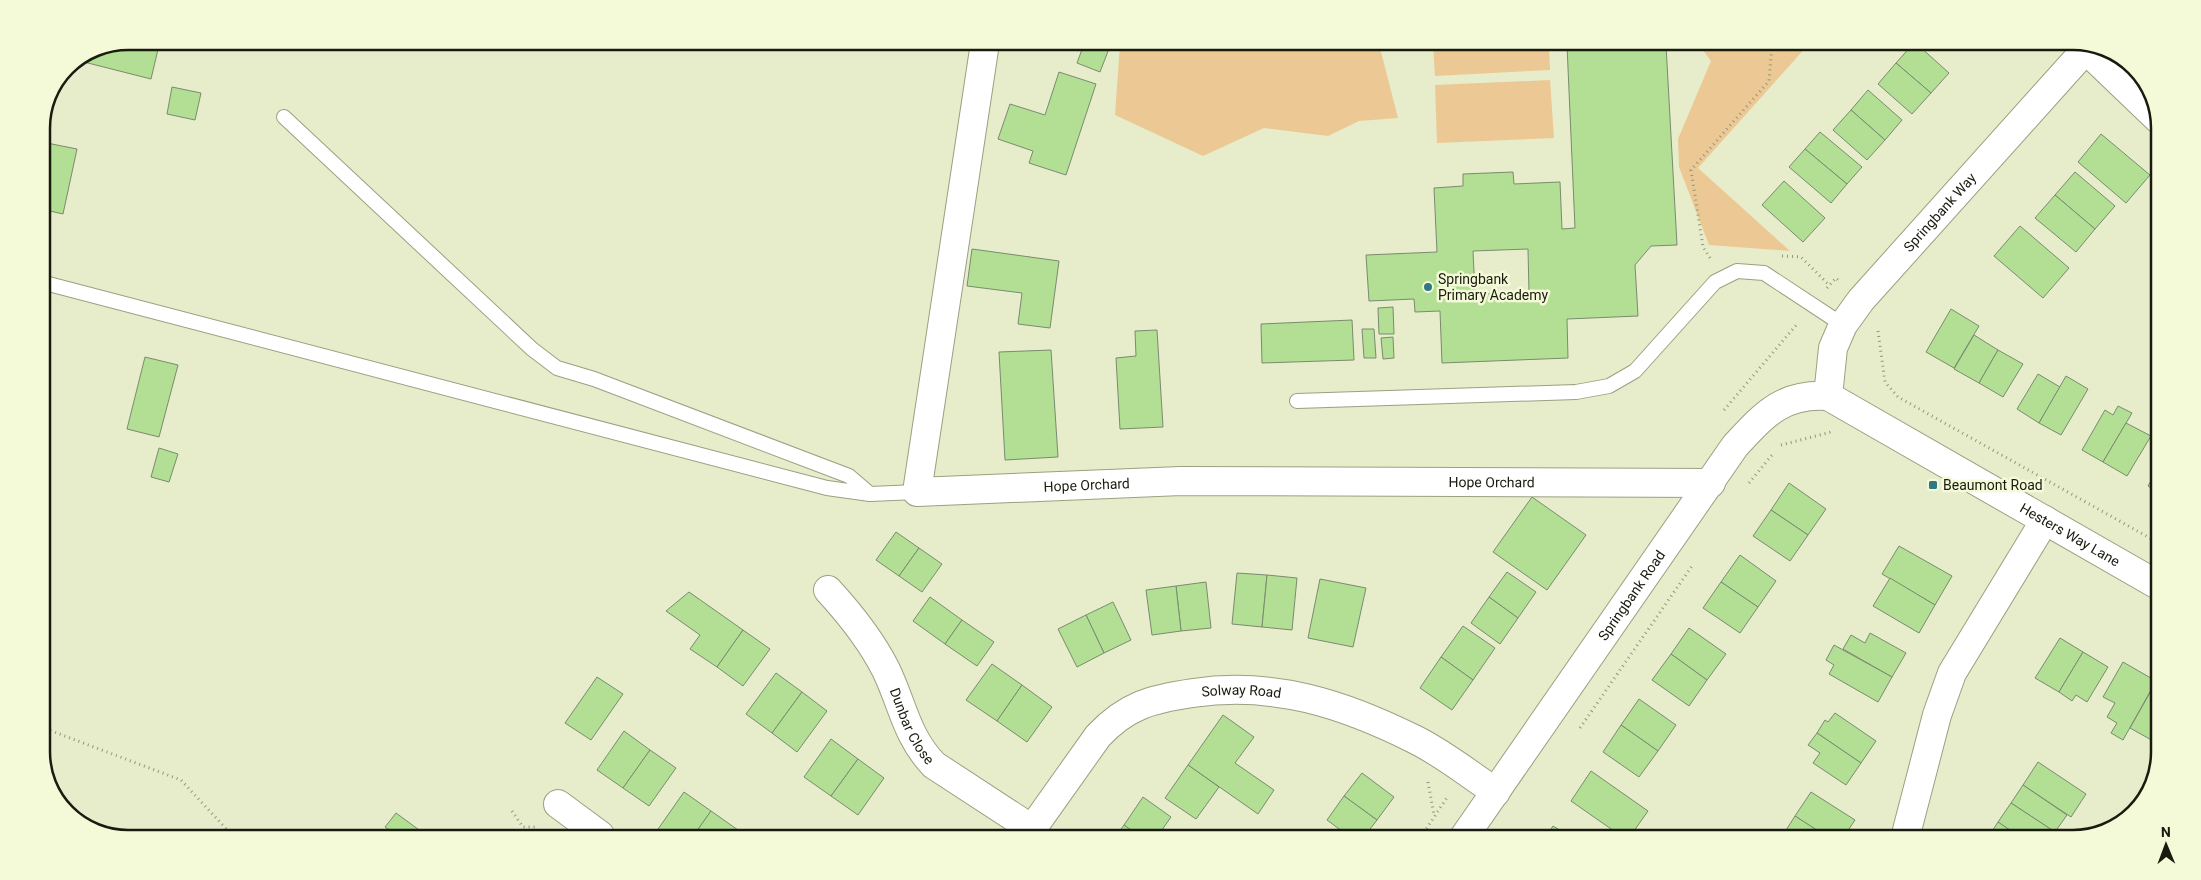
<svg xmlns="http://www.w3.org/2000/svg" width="2201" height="880" viewBox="0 0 2201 880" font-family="Roboto,sans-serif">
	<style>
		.green { fill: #ecc994 }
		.building { fill: #b2df94; stroke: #7a8b70; fill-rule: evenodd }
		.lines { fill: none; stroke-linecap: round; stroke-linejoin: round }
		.service-casing { stroke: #9ba081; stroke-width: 16 }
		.minor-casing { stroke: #9ba081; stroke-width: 30 }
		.tertiary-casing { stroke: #9ba081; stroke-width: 30 }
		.path { stroke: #93967e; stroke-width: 3; stroke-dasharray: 1 4; stroke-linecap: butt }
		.service { stroke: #fff; stroke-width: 14 }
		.minor { stroke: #fff; stroke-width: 28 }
		.tertiary { stroke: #fff; stroke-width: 28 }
		.poi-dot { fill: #307882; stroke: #f4fad8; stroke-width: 2 }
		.labels { text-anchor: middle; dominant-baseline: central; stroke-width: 5; stroke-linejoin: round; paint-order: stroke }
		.street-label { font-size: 14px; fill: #191b0f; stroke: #f4fad8 }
		.poi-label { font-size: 14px; fill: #191b0f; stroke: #f4fad8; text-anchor: start }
		.rim { fill: none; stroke: #191b0f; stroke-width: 2.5 }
	</style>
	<rect width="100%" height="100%" fill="#e7eccb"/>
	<g class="green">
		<path d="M1120 44H1379L1398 118 1359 121 1328 136 1264 128 1203 156 1115 115Z"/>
		<path d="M1433 44 1549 45 1550 70 1435 76Z"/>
		<path d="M1699 45H1808L1698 168 1790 251 1709 245 1679 167 1678 139 1711 61Z"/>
		<path d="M1550 80 1554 138 1437 143 1435 85Z"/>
	</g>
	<g class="building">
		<path d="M128 41H160L151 79 76 60 95 48Z"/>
		<path d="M1084 44 1110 46 1100 72 1077 63Z"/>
		<path d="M1567 45H1666L1677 245 1651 246 1635 265 1638 316 1567 319 1568 358 1442 363 1440 311 1415 312 1414 299 1369 301 1366 255 1437 252 1434 188 1463 186V174L1513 172 1514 184 1560 182 1562 229 1575 228ZM1528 249 1529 293 1475 294 1473 251Z"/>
		<path d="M1912 45 1919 46 1949 73 1931 93 1896 63Z"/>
		<path d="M1896 63 1931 93 1912 114 1878 84Z"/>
		<path d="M1059 72 1096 84 1066 175 1029 163 1033 151 998 139 1010 104 1045 115Z"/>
		<path d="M172 87 201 93 195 120 167 114Z"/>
		<path d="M1868 90 1902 120 1885 140 1851 110Z"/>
		<path d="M1851 110 1885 140 1867 160 1833 130Z"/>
		<path d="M1820 132 1862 167 1847 184 1805 149Z"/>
		<path d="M2101 134 2150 175 2126 203 2078 162Z"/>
		<path d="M42 142 77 149 63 214 41 209Z"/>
		<path d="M1805 149 1847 184 1831 203 1789 167Z"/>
		<path d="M2075 172 2115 206 2095 229 2055 195Z"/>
		<path d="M1784 181 1825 218 1803 242 1762 205Z"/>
		<path d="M2055 195 2095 229 2076 252 2035 218Z"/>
		<path d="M2020 226 2069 268 2043 298 1994 256Z"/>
		<path d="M972 249 1059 261 1050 328 1018 324 1022 293 967 286Z"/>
		<path d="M1393 307 1394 334H1379L1378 308Z"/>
		<path d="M1951 309 1979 326 1954 368 1926 352Z"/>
		<path d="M1352 320 1354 360 1262 363 1261 324Z"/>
		<path d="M1362 329H1374L1376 358H1364Z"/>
		<path d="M1157 330 1163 427 1120 429 1116 358 1136 356 1135 331Z"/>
		<path d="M1974 335 1998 350 1979 383 1954 369Z"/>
		<path d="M1393 337 1394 358 1383 359 1381 338Z"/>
		<path d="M1051 350 1058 457 1005 460 999 352Z"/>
		<path d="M1998 350 2023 364 2003 397 1979 383Z"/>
		<path d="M145 357 178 365 159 437 127 429Z"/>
		<path d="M2038 374 2060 387 2039 423 2017 409Z"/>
		<path d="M2066 376 2088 389 2061 435 2039 423Z"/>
		<path d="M2118 406 2132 413 2103 462 2082 450 2105 410 2113 415Z"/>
		<path d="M2126 423 2151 436 2127 476 2103 462Z"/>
		<path d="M159 448 178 454 169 482 151 477Z"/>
		<path d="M2157 470V492L2148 486Z"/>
		<path d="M1789 483 1826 509 1808 535 1771 510Z"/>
		<path d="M1532 497 1586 535 1547 590 1493 552Z"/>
		<path d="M1771 510 1808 535 1790 561 1753 536Z"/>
		<path d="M896 532 919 548 899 576 876 560Z"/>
		<path d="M1899 546 1952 576 1935 605 1882 574Z"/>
		<path d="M919 548 942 564 922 592 899 576Z"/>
		<path d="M1740 555 1776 581 1758 607 1721 582Z"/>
		<path d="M1507 572 1536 592 1518 618 1489 597Z"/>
		<path d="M1237 573 1267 575 1262 627 1232 624Z"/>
		<path d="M1267 575 1297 578 1292 630 1262 627Z"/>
		<path d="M1890 578 1935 605 1919 633 1873 606Z"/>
		<path d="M1320 579 1366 588 1353 647 1308 638Z"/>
		<path d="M1206 582 1211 628 1181 631 1176 586Z"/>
		<path d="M1721 582 1758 607 1740 633 1703 608Z"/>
		<path d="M1176 586 1181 631 1152 635 1146 590Z"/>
		<path d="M689 592 743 630 717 667 690 649 700 635 666 611Z"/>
		<path d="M930 597 962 620 945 644 913 621Z"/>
		<path d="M1489 597 1518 618 1500 644 1471 623Z"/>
		<path d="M1113 602 1131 640 1104 653 1086 615Z"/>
		<path d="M1086 615 1104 653 1077 667 1058 629Z"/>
		<path d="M962 620 994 642 977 666 945 644Z"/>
		<path d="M1463 626 1495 648 1473 680 1441 657Z"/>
		<path d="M1689 628 1726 654 1707 680 1671 654Z"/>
		<path d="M743 630 770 649 743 686 717 667Z"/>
		<path d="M1870 633 1906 653 1892 677 1843 649 1851 635 1865 643Z"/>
		<path d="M2060 638 2083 652 2059 692 2035 678Z"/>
		<path d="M1834 645 1892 677 1878 702 1829 674 1834 665 1826 660Z"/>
		<path d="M2083 652 2108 667 2087 702 2076 695 2072 701 2059 692Z"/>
		<path d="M1671 654 1707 680 1689 706 1652 680Z"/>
		<path d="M1441 657 1473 680 1452 710 1420 688Z"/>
		<path d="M2123 662 2156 681 2123 740 2111 733 2117 723 2107 717 2115 703 2103 697Z"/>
		<path d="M992 664 1022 685 997 721 966 700Z"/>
		<path d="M776 673 802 692 772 733 746 714Z"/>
		<path d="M597 677 623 694 591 740 565 723Z"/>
		<path d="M2156 682 2155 742 2130 728Z"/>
		<path d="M1022 685 1052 707 1027 742 997 721Z"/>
		<path d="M802 692 827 711 797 752 772 733Z"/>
		<path d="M1639 699 1676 725 1658 751 1621 725Z"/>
		<path d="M1835 713 1876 741 1861 763 1817 733 1825 720 1828 722Z"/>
		<path d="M1223 715 1254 737 1235 763 1274 790 1258 814 1188 765Z"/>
		<path d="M1621 725 1658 751 1639 777 1603 752Z"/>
		<path d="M624 731 650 750 623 788 597 770Z"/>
		<path d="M1817 733 1861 763 1846 785 1813 763 1820 753 1808 745Z"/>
		<path d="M831 739 858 759 831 796 804 777Z"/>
		<path d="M650 750 676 768 649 806 623 788Z"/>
		<path d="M858 759 884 778 858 815 831 796Z"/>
		<path d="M2038 762 2086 794 2071 817 2023 785Z"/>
		<path d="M1188 765 1219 787 1196 819 1165 798Z"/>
		<path d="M1591 771 1648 811 1629 838H1624L1571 801Z"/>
		<path d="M1362 773 1394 797 1377 820 1344 796Z"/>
		<path d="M2023 785 2067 815 2055 832 2011 803Z"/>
		<path d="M684 792 711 811 694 835H661L656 832Z"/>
		<path d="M1811 792 1855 820 1843 838H1829L1795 816Z"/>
		<path d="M1344 796 1377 820 1364 837H1350L1327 820Z"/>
		<path d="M1143 797 1171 817 1157 837H1140L1124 825Z"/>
		<path d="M2011 803 2055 832 2050 839H2023L1998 822Z"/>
		<path d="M711 811 738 830 734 836 694 835Z"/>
		<path d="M396 813 426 835H397L385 827Z"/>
		<path d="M1795 816 1829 838H1781Z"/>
		<path d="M1998 822 2023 839H1987Z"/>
		<path d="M1124 825 1140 837 1116 836Z"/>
		<path d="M1553 826 1573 838 1546 837Z"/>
	</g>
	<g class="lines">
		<defs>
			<g id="service">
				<path d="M284 117 532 349 557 368 594 379 849 476 870 494"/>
				<path d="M41 282 827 488 870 494 917 492"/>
				<path d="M1297 401 1576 392 1609 386 1635 371 1715 282 1737 271 1764 273 1843 325"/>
			</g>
			<g id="minor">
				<path id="s1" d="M985 43 917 492 1181 481 1711 483"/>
				<path d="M2086 50 2158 119"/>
				<path id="s2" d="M1828 396 1833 348 1843 325 1861 300 2089 46"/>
				<path id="s3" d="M828 590C851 615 871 640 886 670 903 705 906 736 934 765L1032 829"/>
				<path d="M558 804 600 835"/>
				<path id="s4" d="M1027 836 1098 736C1127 705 1152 699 1193 693 1274 681 1344 704 1416 740 1444 754 1470 775 1496 792"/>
				<path d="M1905 838 1937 715 1952 673 2045 520"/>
			</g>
			<g id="tertiary">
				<path id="s5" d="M1464 837 1735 446C1764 415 1782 393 1828 396L2156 584"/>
			</g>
		</defs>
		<use href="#service" class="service-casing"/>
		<use href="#minor" class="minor-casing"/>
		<use href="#tertiary" class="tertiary-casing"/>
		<g class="path">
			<path d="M1782 256 1801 257 1829 285"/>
			<path d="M1710 258 1703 247 1691 170 1769 81 1772 45"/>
			<path d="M1827 288 1836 278 1838 280"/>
			<path d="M1878 331 1885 382 1898 397 2157 542"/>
			<path d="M1724 410 1798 323"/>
			<path d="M1781 445 1831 432"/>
			<path d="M1749 483 1772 455"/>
			<path d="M41 727 181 780 231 834"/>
			<path d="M1580 728 1692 566"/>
			<path d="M1428 782 1434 815"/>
			<path d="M512 811 523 827H538"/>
			<path d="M1421 837 1448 796"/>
		</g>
		<use href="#service" class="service"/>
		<use href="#minor" class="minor"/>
		<use href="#tertiary" class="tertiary"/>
	</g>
	<g class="poi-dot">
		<circle cx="1428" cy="287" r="5"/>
		<rect x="1928" y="480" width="10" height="10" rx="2.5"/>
	</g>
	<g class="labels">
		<g class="street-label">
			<text stroke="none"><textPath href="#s2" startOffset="222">Springbank Way</textPath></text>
			<text stroke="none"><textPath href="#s1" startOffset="1029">Hope Orchard</textPath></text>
			<text stroke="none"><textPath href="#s1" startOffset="624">Hope Orchard</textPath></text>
			<text stroke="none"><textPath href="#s5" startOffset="865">Hesters Way Lane</textPath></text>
			<text stroke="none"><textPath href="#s5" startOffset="294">Springbank Road</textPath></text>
			<text stroke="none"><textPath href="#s4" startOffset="278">Solway Road</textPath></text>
			<text stroke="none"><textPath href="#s3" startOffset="161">Dunbar Close</textPath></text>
		</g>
		<g class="poi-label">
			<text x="1438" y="279">Springbank<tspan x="1438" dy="16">Primary Academy</tspan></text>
			<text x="1943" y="485">Beaumont Road</text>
		</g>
	</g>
	<path d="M0 0H2201V880H0ZM128 50H2073A78 78 0 0 1 2151 128V752A78 78 0 0 1 2073 830H128A78 78 0 0 1 50 752V128A78 78 0 0 1 128 50Z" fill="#f4fad8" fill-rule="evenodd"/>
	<path class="rim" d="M128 50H2073A78 78 0 0 1 2151 128V752A78 78 0 0 1 2073 830H128A78 78 0 0 1 50 752V128A78 78 0 0 1 128 50Z"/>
	<g transform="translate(2166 845) rotate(359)" stroke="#f4fad8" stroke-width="4" paint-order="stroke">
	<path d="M0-4L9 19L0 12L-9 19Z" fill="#191b0f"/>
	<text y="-8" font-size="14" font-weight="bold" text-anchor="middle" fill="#191b0f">N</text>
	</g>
</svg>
